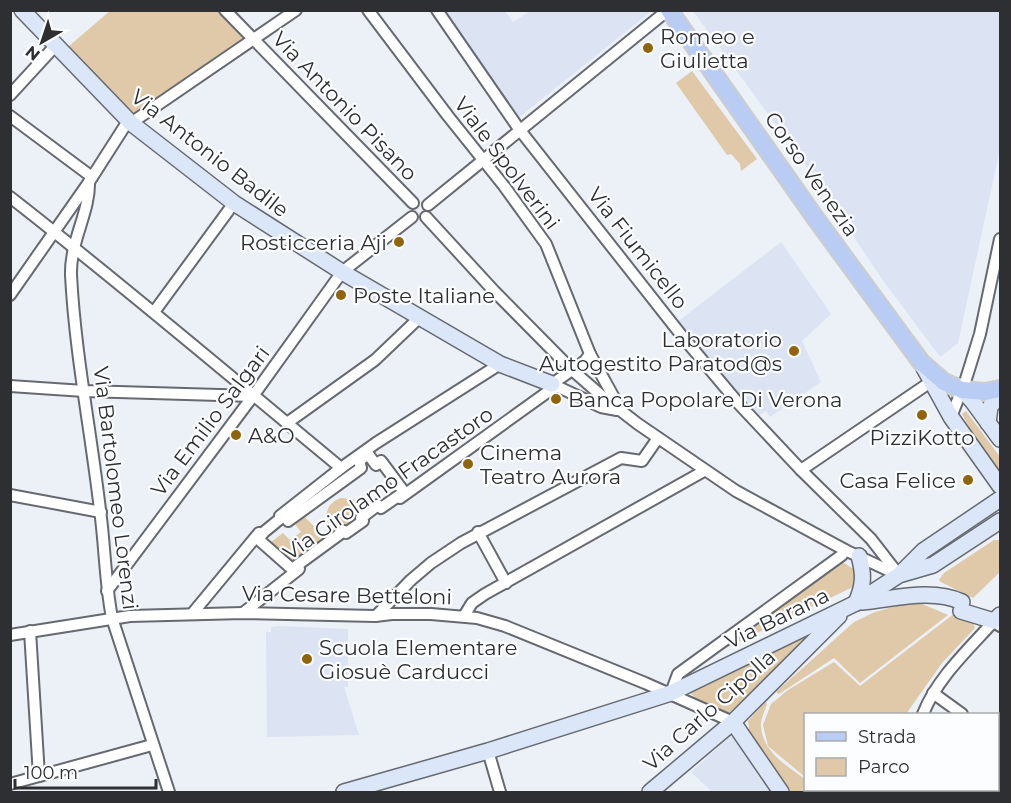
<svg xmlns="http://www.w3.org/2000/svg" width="1011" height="803" viewBox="0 0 1011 803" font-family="Montserrat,sans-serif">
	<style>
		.built { fill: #dce3f2 }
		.green { fill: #dfc9a8 }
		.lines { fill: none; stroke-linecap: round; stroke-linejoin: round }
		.street-casing { stroke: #666a70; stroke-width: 14 }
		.secondary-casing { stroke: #666a70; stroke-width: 18 }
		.primary-casing { stroke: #cdcdce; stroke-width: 20 }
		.street { stroke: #fff; stroke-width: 10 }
		.secondary { stroke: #dbe6f9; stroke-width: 15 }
		.primary { stroke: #b8ccf4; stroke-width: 16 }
		.poi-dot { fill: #8f640b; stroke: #fcfdfe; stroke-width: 2 }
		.labels { text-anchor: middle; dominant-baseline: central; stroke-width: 4.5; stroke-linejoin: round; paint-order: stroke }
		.poi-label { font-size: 21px; fill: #2d2f32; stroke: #fcfdfe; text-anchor: start }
		.street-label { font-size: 21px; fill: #2d2f32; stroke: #fcfdfe }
	</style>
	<rect width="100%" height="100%" fill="#ecf0f7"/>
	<g class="built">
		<path d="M653 10 517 119 494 81 442 11H505L513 22 530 11Z"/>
		<path d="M693 11H1000V149L958 343 940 357 882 279 816 180Z"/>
		<path d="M781 242 831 314 802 341 821 382 770 417 766 411 758 416 740 394 736 398 676 323Z"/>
		<path d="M278 626 348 629V687H344L359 735 267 737 266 632H271V627Z"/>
		<path d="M733 734 773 792H712L691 772Z"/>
	</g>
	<g class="green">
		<path d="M111 10 220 11 248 38 133 116 68 47Z"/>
		<path d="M692 71 757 159 741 171 740 164 731 154 727 155 676 83Z"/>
		<path d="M966 411 1000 457V472L971 431 962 414Z"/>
		<path d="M341 498 353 499 362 508 363 512 359 516 355 511 347 517 350 522 341 531 336 532 329 527C324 513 327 503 341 498Z"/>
		<path d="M305 517 322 535C320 544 301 559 293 563L267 545 283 533 290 540 301 532 295 524Z"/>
		<path d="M994 540H1000V572L973 598 941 582 939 580 944 573Z"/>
		<path d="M841 561 855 570V586L724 649 722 647Z"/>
		<path d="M907 603H920L948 615 860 683 834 658 779 694 776 692 854 622 875 612Z"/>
		<path d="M955 613 972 620 975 628 942 663 906 714H806L805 777 768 746 763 725 771 704 788 690 834 662 860 686Z"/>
		<path d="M818 629 729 713 694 697 690 692Z"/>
		<path d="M766 702 767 704C765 711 760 719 761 727 763 752 787 766 805 779L806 790H820L814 792H787L747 731 749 729 748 721Z"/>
	</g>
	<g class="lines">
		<defs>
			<g id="street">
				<path d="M225 10 413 203"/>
				<path d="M368 10 448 116 504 186 546 244 590 354 618 405"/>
				<path d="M437 10 519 129 682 336 739 404 801 470 871 539 899 575"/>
				<path d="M10 95 56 45"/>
				<path d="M10 116 92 177"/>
				<path d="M131 123 296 10"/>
				<path d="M89 182C90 212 70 241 71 275 75 353 91 432 100 510 105 546 105 582 112 618L169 792"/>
				<path d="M10 197C123 285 231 377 341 468"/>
				<path d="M428 205 668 10"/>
				<path d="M426 217 494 291 571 369 603 397 638 424 736 491 845 550 896 574"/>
				<path d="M10 295 89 182 128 121"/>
				<path d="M154 312 234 203"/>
				<path d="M590 354 585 361 552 384 601 407 617 410"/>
				<path d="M10 386 84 391 253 396"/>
				<path d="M951 417 966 379 980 334 1000 239"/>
				<path d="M287 423 375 360 419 318"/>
				<path d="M368 454 376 465 381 461 404 492 381 508 378 505 361 518 363 521 346 533 344 531 292 569 258 539 264 532 286 514 288 521 361 468 359 461Z"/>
				<path d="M801 470 932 381 938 383"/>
				<path d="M10 495 101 512"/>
				<path d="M400 498 556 386"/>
				<path d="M280 516 341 468 376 443 500 364"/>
				<path d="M478 532 506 583"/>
				<path d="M107 591 253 396 342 272 412 217"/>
				<path d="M243 613 299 569"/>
				<path d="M192 614 259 533"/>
				<path d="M376 616 411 580 431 563 461 543 621 458 642 461 658 438"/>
				<path d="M464 616 472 603 485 594 704 471"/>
				<path d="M30 631 39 776"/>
				<path d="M10 635 130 616 243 613 375 616 392 614H431L477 618 505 626 645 683 733 722"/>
				<path d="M671 693 678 674 842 555 845 550"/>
				<path d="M933 693 962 714"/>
				<path d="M923 714C937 678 969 649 994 621L1000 626"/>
				<path d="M998 742 1000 744"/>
				<path d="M488 751 500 792"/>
				<path d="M10 784 152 745"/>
				<path d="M829 792 835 790"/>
				<path d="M905 792V790"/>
			</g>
			<g id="secondary">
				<path d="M22 10 131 123 234 203 342 272 500 364 552 384"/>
				<path d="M924 368 951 417 1000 486"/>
				<path d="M962 390 973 402 1000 439"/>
				<path d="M988 423 990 407 1000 394"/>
				<path d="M902 574 933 565 1000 521"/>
				<path d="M862 602C894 599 932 588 962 602"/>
				<path d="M856 603C864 585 864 574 859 556"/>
				<path d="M961 611 994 621 1000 615"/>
				<path d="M733 722 781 792"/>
				<path d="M344 792 488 751 671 693 856 603 899 575 923 551 1000 499"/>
				<path d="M650 792 733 722 839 616"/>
			</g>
			<path id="primary" d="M669 10 816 219 921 362 944 382 962 390 985 392 1000 389"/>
		</defs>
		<use href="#street" class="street-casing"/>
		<use href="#secondary" class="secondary-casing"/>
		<use href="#primary" class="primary-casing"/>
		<use href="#street" class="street"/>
		<use href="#secondary" class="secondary"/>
		<use href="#primary" class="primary"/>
	</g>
	<g class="poi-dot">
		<circle cx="648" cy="48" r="6"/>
		<circle cx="399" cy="242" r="6"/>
		<circle cx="341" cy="295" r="6"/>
		<circle cx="794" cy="351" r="6"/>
		<circle cx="556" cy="399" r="6"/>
		<circle cx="922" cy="415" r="6"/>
		<circle cx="236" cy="435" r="6"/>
		<circle cx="468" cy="464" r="6"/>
		<circle cx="968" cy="480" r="6"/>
		<circle cx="307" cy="659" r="6"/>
	</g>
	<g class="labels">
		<g class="poi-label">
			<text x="660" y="36">Romeo e<tspan x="660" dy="24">Giulietta</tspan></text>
			<text x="387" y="242" text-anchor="end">Rosticceria Aji</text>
			<text x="353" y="295">Poste Italiane</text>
			<text x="782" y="339" text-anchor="end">Laboratorio<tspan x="782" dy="24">Autogestito Paratod@s</tspan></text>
			<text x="568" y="399">Banca Popolare Di Verona</text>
			<text x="248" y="435">A&amp;O</text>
			<text x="922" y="437" text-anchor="middle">PizziKotto</text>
			<text x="480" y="452">Cinema<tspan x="480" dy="24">Teatro Aurora</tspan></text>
			<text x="956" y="480" text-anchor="end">Casa Felice</text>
			<text x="319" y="647">Scuola Elementare<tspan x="319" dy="24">Giosuè Carducci</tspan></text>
		</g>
		<g class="street-label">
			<text transform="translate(345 106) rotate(46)">Via Antonio Pisano</text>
			<text transform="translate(210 153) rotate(38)">Via Antonio Badile</text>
			<text transform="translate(507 163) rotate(53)">Viale Spolverini</text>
			<text transform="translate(812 174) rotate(55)">Corso Venezia</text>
			<text transform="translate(638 248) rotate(52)">Via Fiumicello</text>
			<text transform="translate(210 421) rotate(-53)">Via Emilio Salgari</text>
			<text transform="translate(388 483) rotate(-35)">Via Girolamo Fracastoro</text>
			<text transform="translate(116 488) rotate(83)">Via Bartolomeo Lorenzi</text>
			<text transform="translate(347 595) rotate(1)">Via Cesare Betteloni</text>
			<text transform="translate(777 618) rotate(-26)">Via Barana</text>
			<text transform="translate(709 710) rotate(-42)">Via Carlo Cipolla</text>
		</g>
	</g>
	<rect width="1011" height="803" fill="none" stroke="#2d2f32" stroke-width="24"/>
	<rect x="804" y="713" width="195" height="78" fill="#fcfdfe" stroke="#a9abac" stroke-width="1.5"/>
	<rect x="816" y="732" width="30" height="9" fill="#b8ccf4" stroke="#a9abac" stroke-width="1.5"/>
	<text x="858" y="743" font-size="18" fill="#2d2f32">Strada</text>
	<rect x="816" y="758" width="30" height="18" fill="#dfc9a8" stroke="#a9abac" stroke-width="1.5"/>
	<text x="858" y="773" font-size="18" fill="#2d2f32">Parco</text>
	<g transform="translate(42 42) rotate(219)" stroke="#fcfdfe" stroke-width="4.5" paint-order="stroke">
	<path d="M0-4.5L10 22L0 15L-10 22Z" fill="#2d2f32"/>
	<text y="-9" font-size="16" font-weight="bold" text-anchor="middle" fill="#2d2f32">N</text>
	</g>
	<path d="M15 779v9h141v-9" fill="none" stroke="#2d2f32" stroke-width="3"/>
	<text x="24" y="779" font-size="18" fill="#2d2f32" stroke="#fcfdfe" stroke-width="4.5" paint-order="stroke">100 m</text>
</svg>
